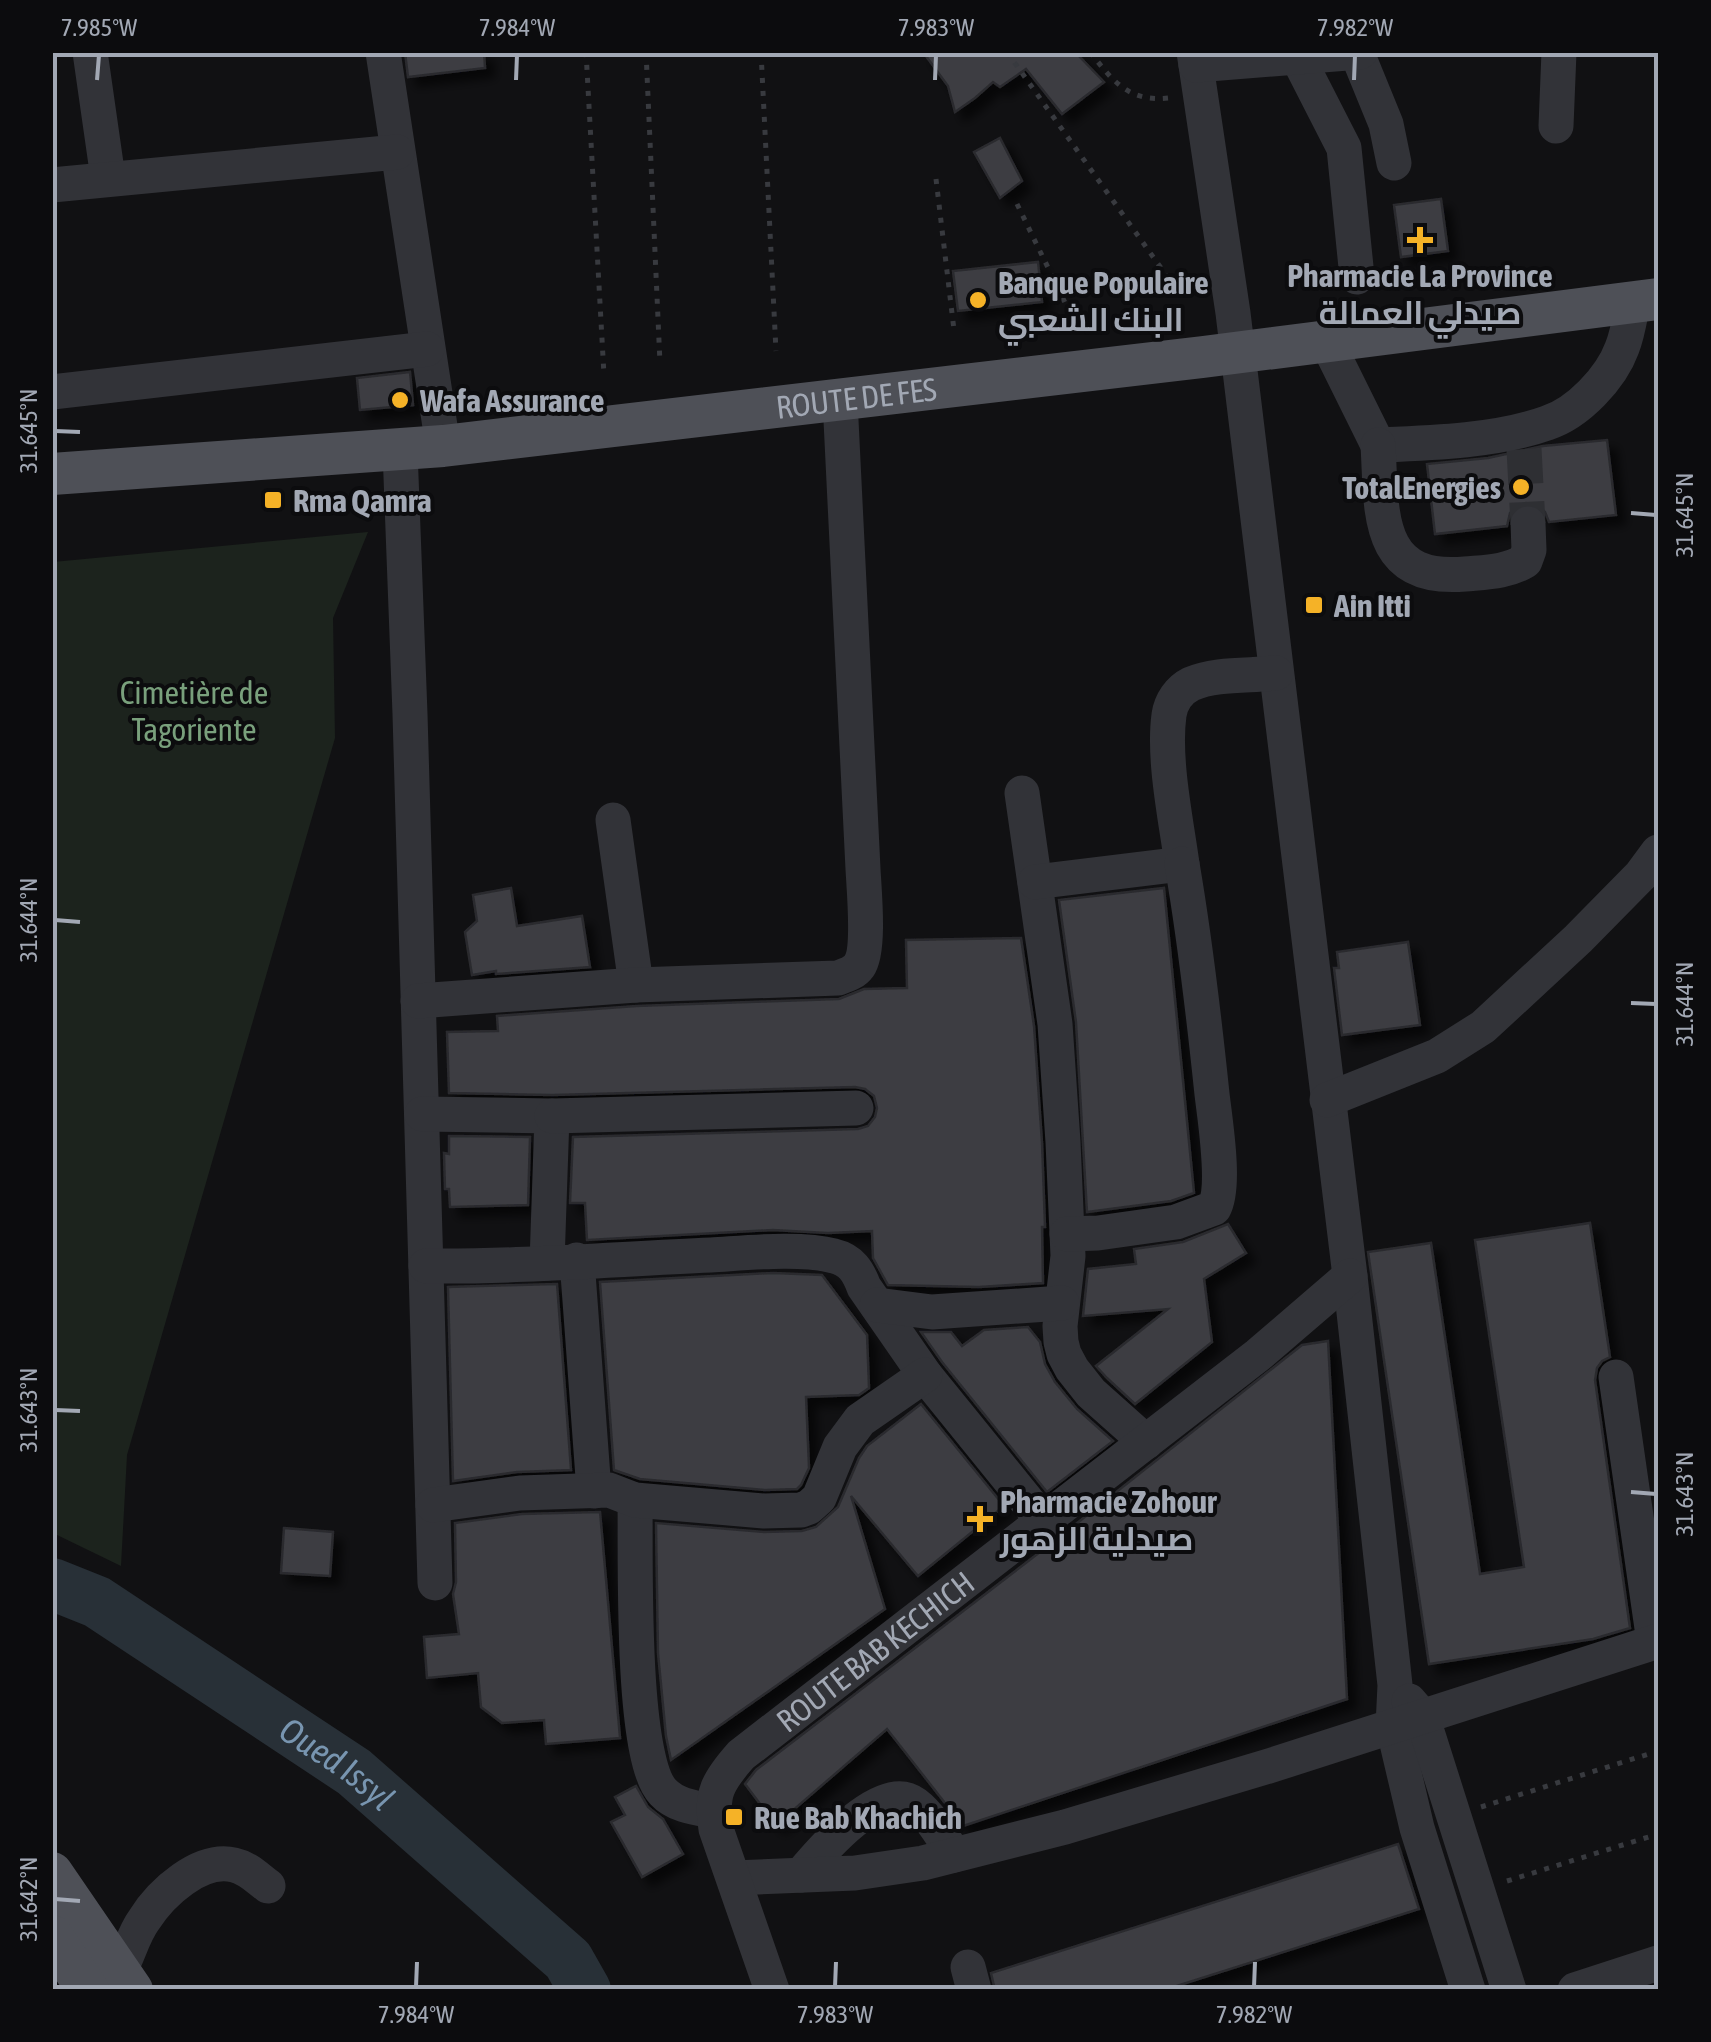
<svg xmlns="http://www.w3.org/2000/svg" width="1711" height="2042" viewBox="0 0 1711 2042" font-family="'Asap Condensed',Cairo,sans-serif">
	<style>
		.green { fill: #1c231d }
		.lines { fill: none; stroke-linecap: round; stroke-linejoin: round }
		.river { stroke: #283037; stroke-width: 52 }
		.building { fill: #3d3e43; stroke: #2b2b2f; stroke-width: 2.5; filter: url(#shadow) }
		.minor-tunnel { stroke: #2e2f33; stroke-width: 35; stroke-dasharray: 35 18; stroke-linecap: butt }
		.path { stroke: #383a3f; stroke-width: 5; stroke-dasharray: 5 8; stroke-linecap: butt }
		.minor { stroke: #323338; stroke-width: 35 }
		.major { stroke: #4e5057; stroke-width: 42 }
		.ticks { fill: none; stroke: #a2a8b4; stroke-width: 4 }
		.poi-dot { fill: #f5b227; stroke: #0c0c0e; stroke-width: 4 }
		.labels { text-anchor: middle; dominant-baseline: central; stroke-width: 8; stroke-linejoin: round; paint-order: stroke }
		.poi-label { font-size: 32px; font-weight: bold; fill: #a2a8b4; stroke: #0c0c0e; text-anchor: start }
		.street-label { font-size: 32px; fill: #a2a8b4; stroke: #0c0c0e }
		.park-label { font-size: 32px; fill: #79a07c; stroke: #0c0c0e }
		.water-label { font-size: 35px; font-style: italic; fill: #7895b0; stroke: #0c0c0e }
		.neatline { fill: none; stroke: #a2a8b4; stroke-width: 4 }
		.ticks-label { font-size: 25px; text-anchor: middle; fill: #a2a8b4 }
	</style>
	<defs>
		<filter id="shadow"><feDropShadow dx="9" dy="9" stdDeviation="5" flood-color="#0009"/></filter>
	</defs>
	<rect width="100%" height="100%" fill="#111113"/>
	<path class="green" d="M368 532 333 618 335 738 127 1455 121 1566 53 1533V562Z"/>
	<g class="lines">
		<path class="river" id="s1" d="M52 1584 97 1602 354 1772 568 1960 585 1990"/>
	</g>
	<g class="building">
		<path d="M405 52H484L485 68 408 77Z"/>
		<path d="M923 52H1075L1104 82 1062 114 1026 69 1000 87 993 82 975 98 955 112 948 86Z"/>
		<path d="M1000 138 1022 181 1000 198 974 152Z"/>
		<path d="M1441 199 1448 251 1401 257 1394 205Z"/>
		<path d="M1038 262 1042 302 958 311 953 271Z"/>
		<path d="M410 372 413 405 360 410 357 378Z"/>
		<path d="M1607 440 1616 515 1549 522 1545 512 1539 506 1526 503 1518 506 1510 513 1507 526 1435 534 1427 464 1488 458 1543 446Z"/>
		<path d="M511 888 517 926 582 916 590 967 496 974V971L472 975 465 932 477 921 473 895Z"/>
		<path d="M1164 888 1194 1193 1171 1201 1087 1212 1076 1022 1059 900Z"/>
		<path d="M1021 938 1034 1026 1042 1143 1045 1227H1042L1043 1283 979 1287 888 1285 873 1258 872 1231 828 1233 773 1230 587 1240 585 1203H570L573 1137 858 1129 868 1126 875 1117 877 1108 874 1096 865 1089 855 1087 552 1095 449 1093 447 1032 498 1031 497 1016 637 1006 839 999 864 989 907 988 906 940Z"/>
		<path d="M1408 942 1420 1025 1342 1035 1334 968H1339L1337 952Z"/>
		<path d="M449 1136 530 1137 528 1205 450 1207 449 1189H445L444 1153 449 1154Z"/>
		<path d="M1590 1223 1610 1357 1602 1361 1597 1368 1595 1380 1630 1628 1593 1639 1429 1664 1368 1252 1431 1243 1480 1574 1524 1567 1475 1240Z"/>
		<path d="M1228 1224 1246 1253 1204 1279 1212 1342 1135 1404 1107 1378 1096 1366 1168 1309 1083 1316 1088 1269 1136 1264 1134 1249 1183 1242Z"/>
		<path d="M773 1273 822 1275 867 1335 869 1388 859 1395 806 1397 809 1468 801 1485 797 1489 765 1490 640 1479 614 1470 600 1282Z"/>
		<path d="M557 1284 571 1470 517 1472 453 1481 448 1287Z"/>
		<path d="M1028 1327 1040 1342 1045 1364 1055 1382 1077 1409 1113 1441 1047 1492 942 1362 921 1332H951L962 1346 984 1330Z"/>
		<path d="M1328 1341 1347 1699 963 1826 887 1729 776 1825 745 1784 756 1770 1057 1539 1302 1345Z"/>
		<path d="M921 1404 1004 1506 918 1576 851 1496 885 1609 671 1760 666 1736 658 1653 656 1523 764 1532 802 1531 816 1527 838 1507 859 1458 867 1446Z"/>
		<path d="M600 1512 620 1738 546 1744 544 1720 502 1723 481 1707 478 1673 427 1678 424 1637 459 1634 453 1594 456 1582 455 1523 522 1514Z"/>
		<path d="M284 1528 333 1532 330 1576 281 1573Z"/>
		<path d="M636 1786 648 1807 663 1819 683 1854 642 1877 611 1822 625 1815 615 1797Z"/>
		<path d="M1398 1844 1419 1909 1164 1990H995L991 1973Z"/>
	</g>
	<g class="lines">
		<path class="minor-tunnel" d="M1524 449 1528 524"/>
		<g class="path">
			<path d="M586 52 604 375"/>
			<path d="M646 52 660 363"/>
			<path d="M761 52 776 351"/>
			<path d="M1007 52 1166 275"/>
			<path d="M1090 52C1113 81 1128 102 1168 98"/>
			<path d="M936 179 954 330"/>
			<path d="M1017 204 1073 319"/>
			<path d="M1481 1807 1658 1751"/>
			<path d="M1507 1881 1658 1834"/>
		</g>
		<g class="minor">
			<path d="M90 52 108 178"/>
			<path d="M383 52 443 446"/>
			<path d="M1194 52 1233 313 1350 1276 1395 1685 1393 1726 1417 1828 1468 1990"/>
			<path d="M1297 52 1298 58 1344 148 1357 277"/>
			<path d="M1357 53 1386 124 1394 163"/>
			<path d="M1196 65 1360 52"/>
			<path d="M1556 126 1559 52"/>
			<path d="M52 185 397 152"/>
			<path d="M1327 342 1378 445C1431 443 1497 441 1547 423 1578 413 1611 378 1622 348 1628 333 1630 317 1633 302"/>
			<path d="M52 392 427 349"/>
			<path d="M1378 445C1382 511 1374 582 1465 574 1486 572 1507 572 1525 561L1529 550 1528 524"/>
			<path d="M400 450 410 714 435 1583"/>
			<path d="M1022 793 1055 1024 1063 1142 1068 1256 1060 1326 1061 1342 1064 1354 1072 1369 1091 1393 1146 1442"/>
			<path d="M613 820 636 985"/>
			<path d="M1035 882 1182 864C1176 820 1163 759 1169 715 1171 702 1179 690 1191 684 1215 673 1250 676 1276 673"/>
			<path d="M418 1001 636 985 838 978C846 975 854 973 859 966 870 951 864 889 863 869L840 400"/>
			<path d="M1327 1100 1437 1056 1483 1027 1578 939 1641 875 1658 852"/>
			<path d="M422 1114 552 1116 547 1263"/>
			<path d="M552 1116 856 1108"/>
			<path d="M1067 1234 1098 1233 1176 1222 1214 1208C1226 1187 1215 1120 1212 1094 1204 1017 1195 940 1182 864"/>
			<path d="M577 1260 594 1491"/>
			<path d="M426 1266C521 1267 616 1259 711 1255 746 1253 800 1247 834 1256 851 1260 858 1271 864 1287L925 1375 1044 1522"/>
			<path d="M877 1305 932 1312 1062 1303"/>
			<path d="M1616 1377 1654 1642"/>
			<path d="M635 1500C636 1555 630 1758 663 1792 676 1806 696 1808 713 1811"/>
			<path d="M433 1505 520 1493 609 1490 635 1500 764 1511 801 1510 809 1507 819 1498 840 1447 860 1420 925 1375"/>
			<path d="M1409 1701 1422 1716 1509 1990"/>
			<path d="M801 1875C820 1852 882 1779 915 1804 931 1816 944 1839 954 1855"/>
			<path d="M734 1878 855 1873 923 1863 1065 1827 1269 1766 1658 1641"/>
			<path d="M968 1967 974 1990"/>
			<path d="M105 1989C110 1983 116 1977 120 1970 129 1954 133 1935 144 1920 161 1893 200 1857 234 1865 248 1868 257 1878 268 1886"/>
			<path id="s2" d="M772 1990 716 1829C710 1794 718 1781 741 1755L1258 1355 1350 1276"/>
			<path d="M1575 1990 1658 1963"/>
		</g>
		<g class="major">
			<path id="s3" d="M52 474 443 446 1203 357 1658 299"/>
			<path d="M52 1873 132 1990"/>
			<path d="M52 1936 88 1990"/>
		</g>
	</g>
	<path class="ticks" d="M97 80 99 55M516 80 517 55M935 80 936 55M1354 80 1355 55M55 431 80 432M1631 513 1656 515M55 920 80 922M1631 1003 1656 1004M55 1410 80 1411M1631 1492 1656 1494M55 1899 80 1901M416 1987 417 1962M835 1987 836 1962M1254 1987 1255 1962"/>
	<g class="poi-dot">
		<path d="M1415 225h10v10h10v10h-10v10h-10v-10h-10v-10h10z"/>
		<circle cx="978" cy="300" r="10"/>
		<circle cx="400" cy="400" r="10"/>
		<circle cx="1521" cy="487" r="10"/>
		<rect x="263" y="490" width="20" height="20" rx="5"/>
		<rect x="1304" y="595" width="20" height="20" rx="5"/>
		<path d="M975 1504h10v10h10v10h-10v10h-10v-10h-10v-10h10z"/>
		<rect x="724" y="1807" width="20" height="20" rx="5"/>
	</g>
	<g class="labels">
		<g class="poi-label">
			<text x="1420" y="275" text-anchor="middle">Pharmacie La Province<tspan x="1420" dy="37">صيدلي العمالة</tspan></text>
			<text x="998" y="282">Banque Populaire<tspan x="998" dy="37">البنك الشعبي</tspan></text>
			<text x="420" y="400">Wafa Assurance</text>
			<text x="1501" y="487" text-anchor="end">TotalEnergies</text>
			<text x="293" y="500">Rma Qamra</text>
			<text x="1334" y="605">Ain Itti</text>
			<text x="1000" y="1501">Pharmacie Zohour<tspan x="1000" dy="37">صيدلية الزهور</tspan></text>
			<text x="754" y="1817">Rue Bab Khachich</text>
		</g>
		<g class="street-label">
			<text stroke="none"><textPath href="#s3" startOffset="808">ROUTE DE FES</textPath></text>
			<text stroke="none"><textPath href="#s2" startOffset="422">ROUTE BAB KECHICH</textPath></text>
		</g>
		<g class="park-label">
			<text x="194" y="692">Cimetière de<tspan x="194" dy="37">Tagoriente</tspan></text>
		</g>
		<g class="water-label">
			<text stroke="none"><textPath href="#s1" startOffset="338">Oued Issyl</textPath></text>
		</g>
	</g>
	<rect width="1711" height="2042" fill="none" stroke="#0c0c0e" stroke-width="110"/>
	<rect x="55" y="55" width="1601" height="1932" class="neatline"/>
	<g class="ticks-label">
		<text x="99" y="36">7.985°W</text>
		<text x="517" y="36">7.984°W</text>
		<text x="936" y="36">7.983°W</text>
		<text x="1355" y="36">7.982°W</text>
		<text transform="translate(28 431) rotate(-90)" y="9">31.645°N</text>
		<text transform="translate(1684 515) rotate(-90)" y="9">31.645°N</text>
		<text transform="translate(28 920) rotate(-90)" y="9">31.644°N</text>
		<text transform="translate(1684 1004) rotate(-90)" y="9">31.644°N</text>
		<text transform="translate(28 1410) rotate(-90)" y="9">31.643°N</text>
		<text transform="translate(1684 1494) rotate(-90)" y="9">31.643°N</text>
		<text transform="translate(28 1899) rotate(-90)" y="9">31.642°N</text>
		<text x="416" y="2023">7.984°W</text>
		<text x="835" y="2023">7.983°W</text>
		<text x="1254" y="2023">7.982°W</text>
	</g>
</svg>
